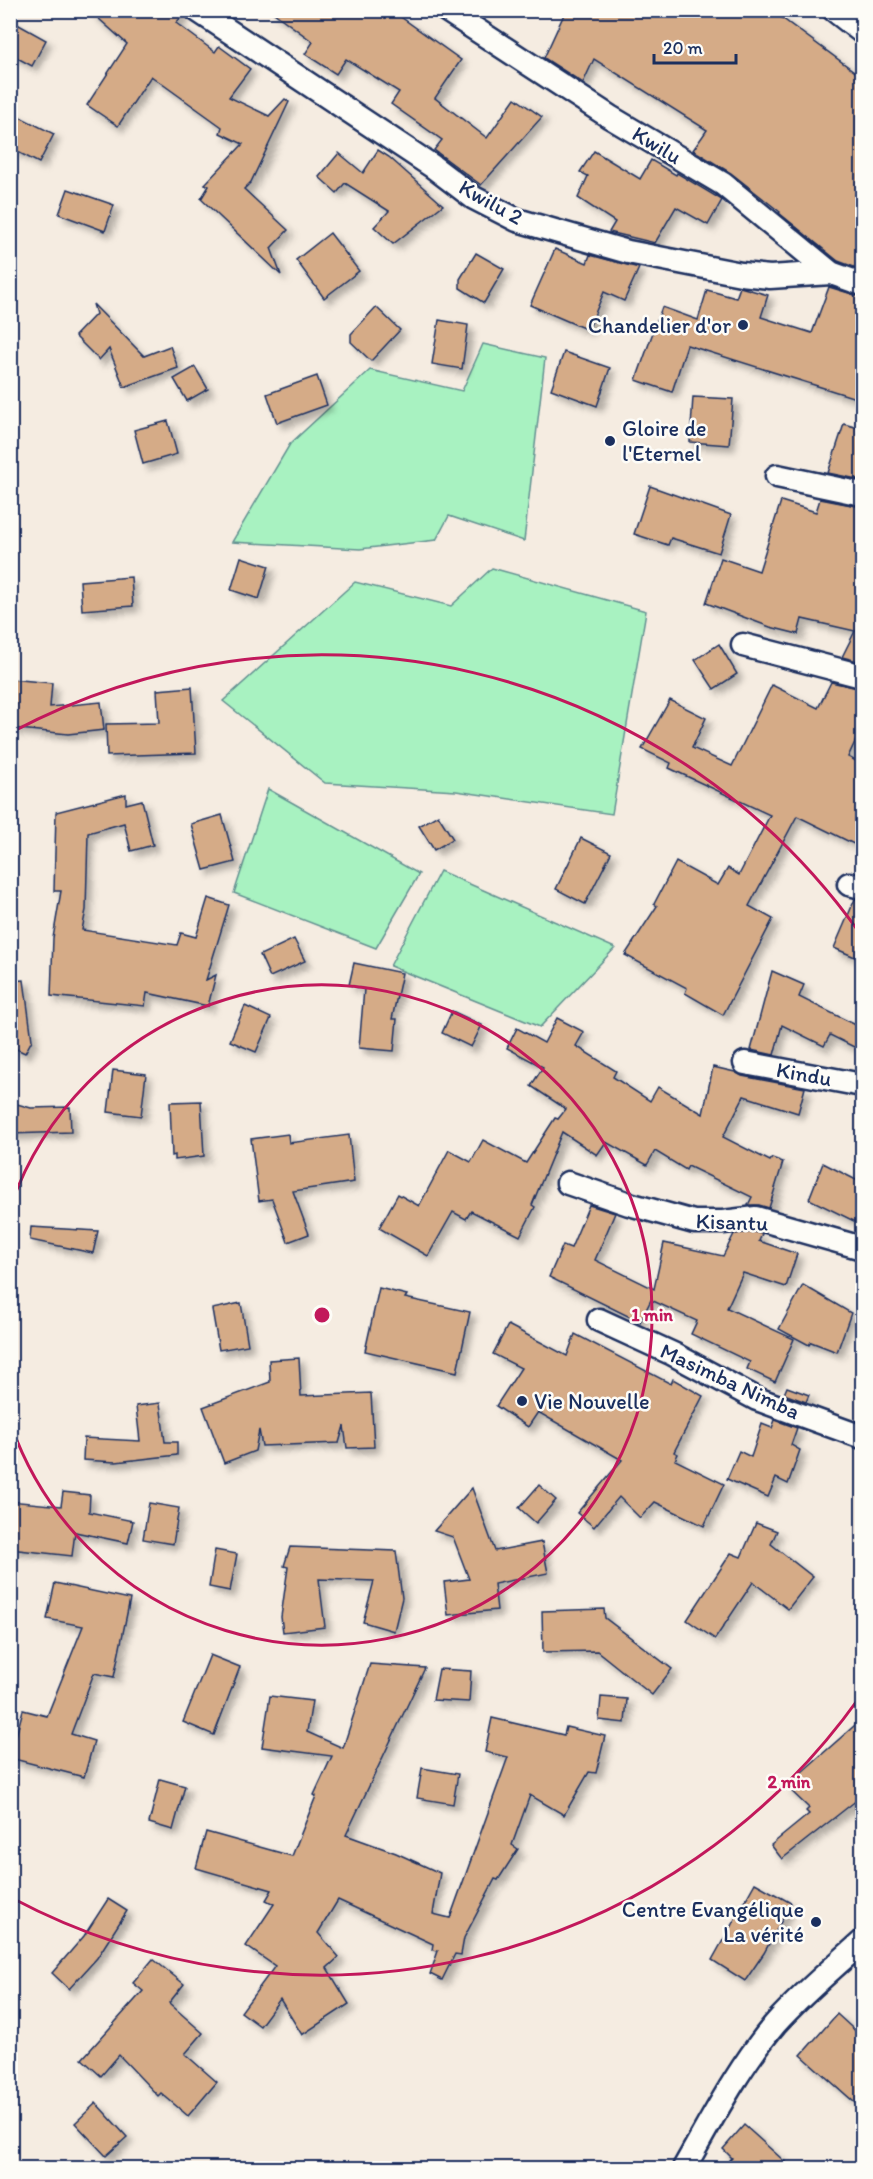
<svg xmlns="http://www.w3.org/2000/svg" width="873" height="2179" viewBox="0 0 873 2179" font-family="Itim,sans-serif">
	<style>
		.green { fill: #a8f2c1; stroke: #629090; stroke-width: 1.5 }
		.building { fill: #d5ab87; stroke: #1b2f5e; stroke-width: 1.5; filter: url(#shadow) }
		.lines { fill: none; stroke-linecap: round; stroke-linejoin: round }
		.street-casing { stroke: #1b2f5e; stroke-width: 27 }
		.street { stroke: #fdfcf7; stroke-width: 22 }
		.ring { fill: none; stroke: #c2185b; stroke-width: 3 }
		.poi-dot { fill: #1b2f5e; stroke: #fdfcf7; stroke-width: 2 }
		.labels { text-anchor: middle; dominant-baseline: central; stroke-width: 5; stroke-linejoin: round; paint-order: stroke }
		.street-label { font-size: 22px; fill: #1b2f5e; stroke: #fdfcf7 }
		.poi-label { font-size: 22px; fill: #1b2f5e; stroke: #fdfcf7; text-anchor: end }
		.centre { fill: #c2185b; stroke: #fdfcf7; stroke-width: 3 }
		.ring-label { font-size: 18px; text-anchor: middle; font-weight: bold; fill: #c2185b; stroke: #fdfcf7; stroke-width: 5; stroke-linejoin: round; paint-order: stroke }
	</style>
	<defs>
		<filter id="shadow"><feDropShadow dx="5.5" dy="5.5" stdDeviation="3" flood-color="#0004"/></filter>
	</defs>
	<rect width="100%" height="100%" fill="#f5ece1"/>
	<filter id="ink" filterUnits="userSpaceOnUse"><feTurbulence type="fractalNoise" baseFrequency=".0167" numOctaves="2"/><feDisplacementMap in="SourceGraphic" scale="12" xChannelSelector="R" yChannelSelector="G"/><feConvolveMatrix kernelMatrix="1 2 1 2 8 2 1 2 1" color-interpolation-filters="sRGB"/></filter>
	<g filter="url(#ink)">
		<g class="green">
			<path d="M483 344 545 358 524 541 449 516 436 540 360 549 232 542 290 444 370 370 462 391Z"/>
			<path d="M492 568 646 611 612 814 456 791 325 783 223 701 355 582 451 606Z"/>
			<path d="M268 789 419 874 376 948 234 893Z"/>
			<path d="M440 871 615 948 540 1027 390 966Z"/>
		</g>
		<g class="building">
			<path d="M89 10H184V14L176 23 215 52 219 46 250 69 229 97 269 116 285 99 289 102 251 182 244 189 288 230 271 248 281 275 201 199 209 186 205 184 243 144 220 133 222 127 151 76 118 126 87 105 127 44Z"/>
			<path d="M270 10H391L461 60 435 98 487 138 515 98 542 117 481 185 434 150 442 140 391 104 399 92 346 59 336 74 305 54 313 42Z"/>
			<path d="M566 10H771L862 77V270L838 261 779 213 780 212 731 173 693 150 707 130 594 59 583 83 544 58Z"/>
			<path d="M10 20 46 40 32 66 10 54Z"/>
			<path d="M10 112 54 134 39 163 10 148Z"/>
			<path d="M378 150 389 157 443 205 393 244 374 227 389 211 345 183 337 193 319 177 339 153 363 173Z"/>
			<path d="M594 151 640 179 651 160 676 175 677 173 722 200 708 225 676 207 655 243 609 232 615 222 578 198 588 176 580 172Z"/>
			<path d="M68 189 114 205 105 231 59 214Z"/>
			<path d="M330 233 359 271 324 298 296 260Z"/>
			<path d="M555 249 587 263 590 255 639 268 624 301 604 292 588 330 530 305Z"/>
			<path d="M476 253 504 269 484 303 460 288V279Z"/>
			<path d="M740 287 768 295 761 317 812 333 829 287 862 297V400L687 345 672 392 636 380 662 307 698 320 707 290 736 298Z"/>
			<path d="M93 304 144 356 170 346 178 368 124 387 109 349 99 360 75 336 96 314Z"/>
			<path d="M376 307 400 330 371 361 351 342V334Z"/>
			<path d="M439 320 468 325 462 369 432 364Z"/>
			<path d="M564 352 610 368 597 406 551 389Z"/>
			<path d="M195 367 208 389 187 401 174 379Z"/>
			<path d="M317 376 327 405 277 423 267 394Z"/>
			<path d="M693 397 733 399 729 445 690 442Z"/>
			<path d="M168 421 177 454 143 464 134 430Z"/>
			<path d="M844 424 862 429V480L828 473Z"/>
			<path d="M650 486 731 515 719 553 671 538 668 545 634 534Z"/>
			<path d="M820 499 862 507V662L842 657 855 631 802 619 798 634 770 627 706 603 721 558 759 571 781 501 816 512Z"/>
			<path d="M241 557 269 566 259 599 231 590Z"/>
			<path d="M131 577 133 606 82 610 80 581Z"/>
			<path d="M719 644 737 674 714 689 695 660Z"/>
			<path d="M10 679 52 683 50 707 101 702 104 730 68 734 10 728Z"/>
			<path d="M831 682 862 689V727L848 757 862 764V848L797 816 749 906 773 919 723 1015 685 993 687 988 625 955 657 906 654 904 676 862 718 885 728 868 739 875 770 815 669 768 671 763 642 749 670 700 706 718 692 748 732 766 772 685 818 708Z"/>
			<path d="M192 687 196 753 107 756 106 724 159 723 157 690Z"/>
			<path d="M126 794V804L142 800 153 845 131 851 124 823 88 833 86 910 82 930 177 945 181 933 196 937 208 898 229 905 206 980 216 975 208 1006 147 993 145 1006 51 996 53 938 61 891H54L56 812Z"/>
			<path d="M222 815 235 862 204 870 191 824Z"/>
			<path d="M438 815 453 839 434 850 419 826Z"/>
			<path d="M581 838 611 853 585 904 556 889Z"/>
			<path d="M855 899 862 900V960L834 948Z"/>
			<path d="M294 939 305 961 270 977 260 955Z"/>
			<path d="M354 963 402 973 392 1019H397L394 1051 359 1048 364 989 349 985Z"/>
			<path d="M772 971 804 985 799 997 862 1028V1051L830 1035 824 1046 782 1025 774 1055 751 1050Z"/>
			<path d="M24 980 32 1040 25 1053 10 1046V981Z"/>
			<path d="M245 1006 271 1018 256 1052 230 1041Z"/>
			<path d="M452 1011 482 1025 471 1047 442 1033Z"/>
			<path d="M557 1018 584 1032 576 1046 616 1071 613 1077 650 1101 658 1087 703 1114 713 1067 735 1072 742 1076 805 1088 798 1113 744 1096 723 1137 770 1161 772 1158 783 1162 769 1208 759 1205H748L752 1197 688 1166 686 1170 655 1151 647 1165 606 1142 597 1155 562 1132 532 1205 535 1207 520 1236 471 1211 466 1219 453 1212 428 1256 379 1228 398 1194 419 1206 449 1150 471 1162 483 1140 526 1163 555 1118 558 1119 566 1109 531 1086 543 1067 507 1048 517 1028 544 1043Z"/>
			<path d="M113 1070 146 1074 141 1116 108 1112Z"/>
			<path d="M201 1101 204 1156 175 1160V1155L172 1156 170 1102Z"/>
			<path d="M10 1102 31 1108 70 1107 71 1132 10 1134Z"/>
			<path d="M288 1134 289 1143 349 1135 354 1182 293 1191 309 1234 288 1242 272 1199 259 1201 251 1139Z"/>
			<path d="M823 1163 862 1183V1225L809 1199Z"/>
			<path d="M589 1205 615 1213 595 1260 654 1289 664 1243 723 1256 734 1234 755 1232 762 1234 759 1241 797 1254 786 1287 743 1273 727 1308 794 1339 775 1382 747 1369 750 1362 691 1334 697 1321 651 1300 640 1322 549 1277 563 1245 571 1248Z"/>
			<path d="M31 1227 98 1231 93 1253 30 1240Z"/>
			<path d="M803 1285 851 1313 837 1352 811 1342 809 1345 779 1329Z"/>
			<path d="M379 1288 407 1295 405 1298 470 1312 457 1372 365 1351Z"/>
			<path d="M241 1303 248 1345 219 1350 212 1309Z"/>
			<path d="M508 1325 567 1356 575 1334 671 1384 673 1379 703 1396 674 1452 678 1454 675 1460 724 1484 704 1526 655 1502 640 1518 619 1497 594 1527 577 1513 622 1460 538 1412 528 1427 496 1406 521 1368 493 1354Z"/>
			<path d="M299 1358 301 1396 371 1393 374 1447 347 1448 344 1426 339 1443 262 1446 259 1430 255 1451 224 1463 203 1407 270 1382 269 1360Z"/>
			<path d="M787 1387 809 1395 806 1402 784 1394Z"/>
			<path d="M160 1403 165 1442H177V1455L116 1462 83 1460 84 1438 140 1441 136 1406Z"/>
			<path d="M775 1420 797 1428 791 1445 800 1450 788 1484 776 1478 768 1497 727 1479 739 1451 751 1457 762 1424 772 1428Z"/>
			<path d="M539 1485 556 1500 536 1523 519 1508Z"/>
			<path d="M472 1488 495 1551 542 1542 548 1573 494 1584 497 1610 448 1615 444 1582 469 1579 453 1537 434 1531Z"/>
			<path d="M63 1492 90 1495 89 1512 133 1521 128 1543 75 1532 72 1556 10 1549V1501L61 1506Z"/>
			<path d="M149 1503 179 1508 173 1544 143 1539Z"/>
			<path d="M756 1523 777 1531 771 1544 813 1577 788 1609 753 1582 715 1639 687 1620 731 1553 741 1557Z"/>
			<path d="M290 1547 396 1551 402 1598 394 1631 363 1622 374 1581 319 1579 325 1627 283 1632 281 1617 288 1567 284 1566Z"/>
			<path d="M215 1550 237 1554 230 1591 209 1587Z"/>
			<path d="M55 1583 130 1599 114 1677 94 1673 71 1734 94 1741 84 1777 10 1758 23 1710 47 1716 83 1626 47 1619Z"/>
			<path d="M604 1609 605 1618 672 1669 652 1695 597 1651 543 1652 542 1611Z"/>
			<path d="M210 1655 240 1667 214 1735 183 1722Z"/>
			<path d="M370 1664 425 1668 346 1835 396 1853 440 1873 433 1914 450 1918 508 1757 485 1752 492 1718 564 1735 566 1727 605 1736 596 1773 589 1772 564 1815 530 1795 512 1845 518 1849 498 1880 495 1879 464 1938 461 1955 455 1954 442 1980 430 1974 438 1951 432 1950 433 1944 338 1900 318 1933 339 1957 327 1968 349 2004 302 2035 280 1999 260 2026 241 2012 275 1966 246 1946 274 1904 266 1900 272 1890 196 1868 206 1832 292 1856 316 1796 314 1795 332 1756 262 1747 270 1696 312 1701 307 1732 343 1748Z"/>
			<path d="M439 1669 471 1671 469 1702 433 1700Z"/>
			<path d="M601 1697 627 1699 625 1723 599 1720Z"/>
			<path d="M862 1719V1796L782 1859 771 1845 809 1814 806 1811 809 1808 786 1786Z"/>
			<path d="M422 1768 458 1774 453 1804 417 1798Z"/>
			<path d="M160 1779 185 1786 173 1830 149 1823Z"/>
			<path d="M755 1883 791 1903 764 1953 745 1981 712 1960Z"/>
			<path d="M108 1899 127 1911 97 1958 69 1989 52 1973 84 1936Z"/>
			<path d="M153 1959 184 1984 169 2003 203 2033 185 2054 217 2082 188 2116 161 2093 158 2096 119 2055 101 2076 82 2059 143 1991 133 1983Z"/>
			<path d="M837 2014 862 2037V2109L801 2055Z"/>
			<path d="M96 2103 127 2137 106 2156 75 2123Z"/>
			<path d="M744 2125 793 2169H721L732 2158 723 2149Z"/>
		</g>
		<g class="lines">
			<defs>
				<g id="street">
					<path d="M197 10 432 166 474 198 517 220 628 252 741 274 770 277 831 273"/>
					<path d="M446 10 610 117 723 184 831 273 862 284"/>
					<path d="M834 10 862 32"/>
					<path d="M777 476 862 494"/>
					<path d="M743 645 862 676"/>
					<path d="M849 884 862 887"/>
					<path d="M745 1063 862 1085"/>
					<path d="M568 1183 629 1204 694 1222H723L756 1218 862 1248"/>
					<path d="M599 1320 673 1354 757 1399 862 1437"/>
					<path d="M684 2168C712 2119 738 2068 775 2024 802 1994 833 1968 862 1942"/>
				</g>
			</defs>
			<use href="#street" class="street-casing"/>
			<use href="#street" class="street"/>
		</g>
	</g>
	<g class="ring">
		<path d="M11 1205A330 330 0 1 1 11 1425"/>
		<path d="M859 1698A660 660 0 0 1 12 1898M12 732A660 660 0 0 1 859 932"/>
	</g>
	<g class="poi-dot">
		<circle cx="743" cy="325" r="6"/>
		<circle cx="610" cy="441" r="6"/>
		<circle cx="522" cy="1401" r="6"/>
		<circle cx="816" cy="1922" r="6"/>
	</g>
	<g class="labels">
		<g class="street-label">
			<text transform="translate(657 145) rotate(31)">Kwilu</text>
			<text transform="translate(491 202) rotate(29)">Kwilu 2</text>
			<text transform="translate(804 1074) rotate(10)">Kindu</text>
			<text transform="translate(732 1222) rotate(2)">Kisantu</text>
			<text transform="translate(730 1381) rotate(25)">Masimba Nimba</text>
		</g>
		<g class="poi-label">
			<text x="731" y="325">Chandelier d'or</text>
			<text x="622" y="428" text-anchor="start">Gloire de<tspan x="622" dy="25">l'Eternel</tspan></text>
			<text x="534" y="1401" text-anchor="start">Vie Nouvelle</text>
			<text x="804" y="1909">Centre Evangélique<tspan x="804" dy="25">La vérité</tspan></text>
		</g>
	</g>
	<circle cx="322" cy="1315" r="9" class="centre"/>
	<g class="ring-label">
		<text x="652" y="1321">1 min</text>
		<text x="789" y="1788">2 min</text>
	</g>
	<rect width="873" height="2179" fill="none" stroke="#fdfcf7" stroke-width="36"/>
	<rect x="18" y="18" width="837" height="2143" fill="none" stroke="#1b2f5e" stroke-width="2" filter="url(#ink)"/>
	<path d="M654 54v9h82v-9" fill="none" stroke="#1b2f5e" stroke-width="3"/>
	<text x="663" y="54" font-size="18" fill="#1b2f5e" stroke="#fdfcf7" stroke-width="4.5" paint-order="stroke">20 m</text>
</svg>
